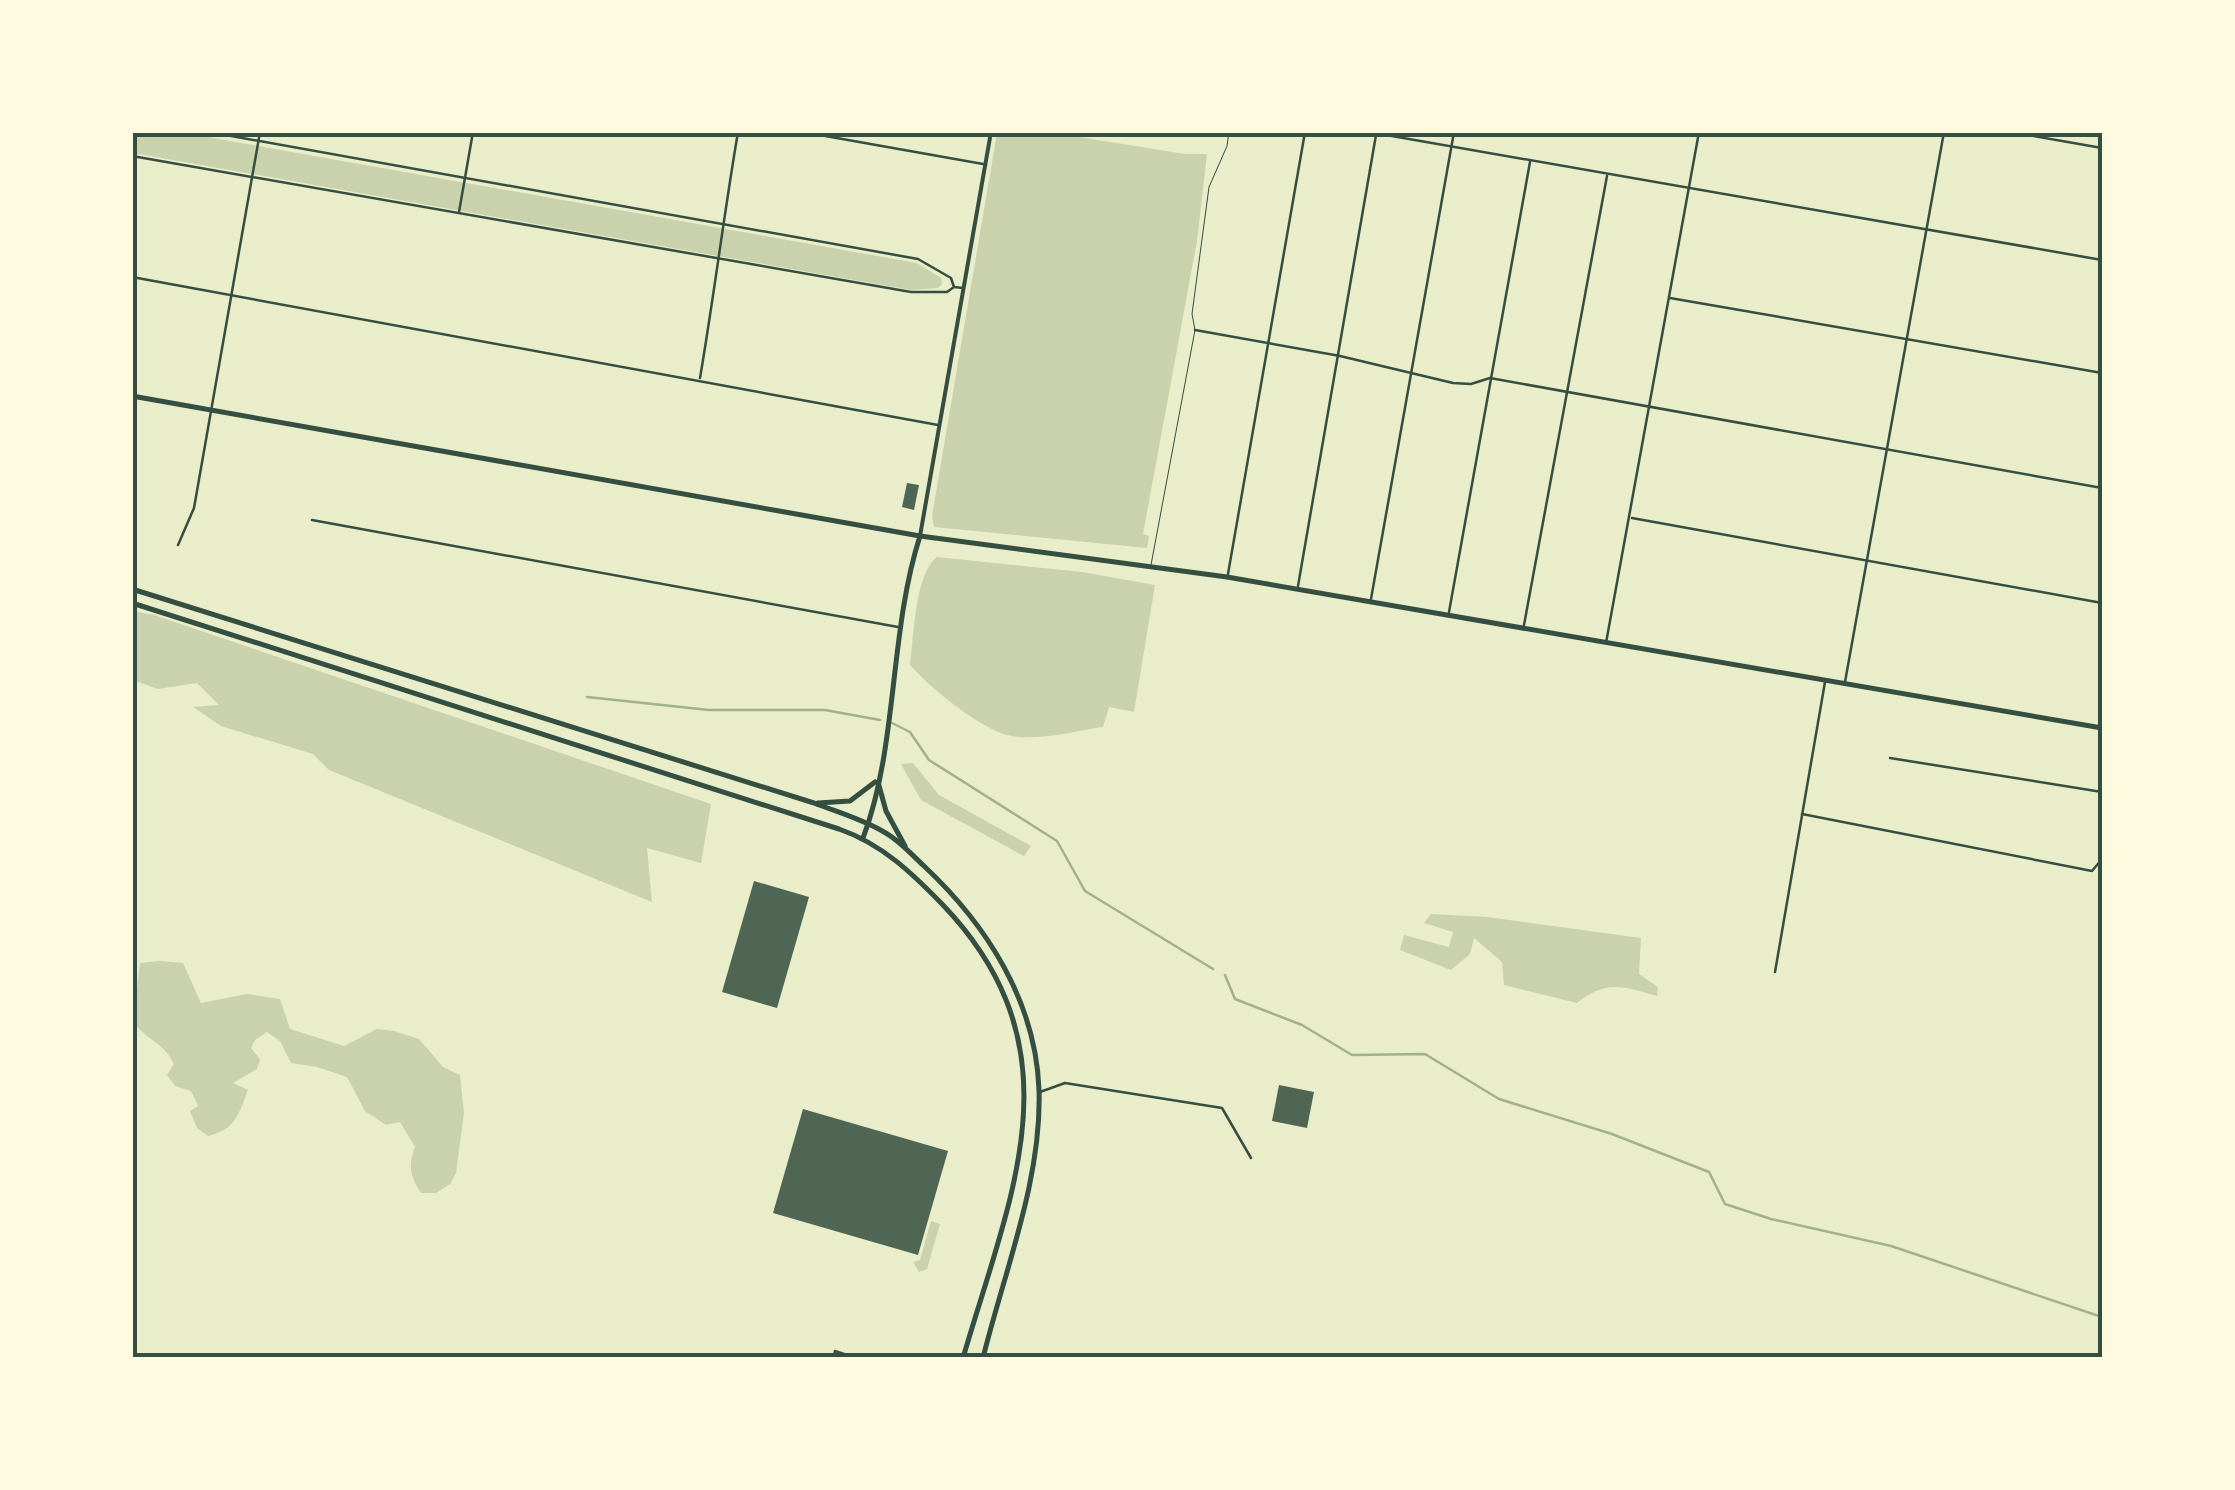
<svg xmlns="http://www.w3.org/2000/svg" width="2235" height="1490" viewBox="0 0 2235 1490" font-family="Helvetica,sans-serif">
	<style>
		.green { fill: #cad2ad }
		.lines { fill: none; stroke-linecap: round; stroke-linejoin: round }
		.stream { stroke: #a3b18a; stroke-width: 2.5 }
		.building { fill: #4f6655 }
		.service { stroke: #344e41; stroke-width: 1 }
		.minor { stroke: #344e41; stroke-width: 2.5 }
		.tertiary { stroke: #344e41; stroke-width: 4 }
		.primary { stroke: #344e41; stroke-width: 5 }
		.neatline { fill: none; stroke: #344e41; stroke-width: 4 }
	</style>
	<rect width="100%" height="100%" fill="#e9edc9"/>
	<g class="green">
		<path d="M132 133H185L917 263 941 278 942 284 938 288 911 290 133 153Z"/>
		<path d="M997 133H1054L1185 154H1207L1197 241 1143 534 1149 536 1147 548 934 527 932 516Z"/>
		<path d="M937 557 1082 572 1155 585 1134 712 1109 707 1103 727C1074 731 1040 741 1011 736 981 730 929 687 910 665 914 637 915 573 937 557Z"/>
		<path d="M133 611 154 615 711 804 701 863 647 848 652 902 329 770 313 754 221 726 193 707 219 705 197 683 158 689 133 680Z"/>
		<path d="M913 763 939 795 1031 846 1024 856 921 800 901 764Z"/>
		<path d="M1431 914 1487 917 1641 938 1639 974 1658 987 1657 996C1624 987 1607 979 1577 1003L1504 985 1502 962 1474 938 1470 954 1451 970 1400 950 1404 935 1449 947 1453 932 1424 923Z"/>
		<path d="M160 961 183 963 201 1003 247 994 280 999 290 1029 344 1046 377 1029 394 1031 419 1039 443 1067 460 1075 464 1113 456 1173 450 1184 436 1193H421C410 1177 408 1166 415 1147L400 1122 386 1125 365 1111 347 1077 317 1067 291 1063 280 1041 267 1032 255 1040 251 1048 260 1059 257 1069 233 1083 248 1090C239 1114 235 1130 208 1136L197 1128 190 1111 198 1106 191 1091 175 1086 167 1075 174 1064C162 1040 146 1041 133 1021L140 963Z"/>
		<path d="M931 1221 940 1224 927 1269 919 1272 913 1262 920 1260Z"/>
	</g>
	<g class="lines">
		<g class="stream">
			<path d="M587 697 709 710H825L880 720"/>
			<path d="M892 723 910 732 929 760 1057 841 1085 891 1213 969"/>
			<path d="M1225 975 1235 999 1302 1025 1352 1055 1425 1054 1499 1099 1612 1134 1709 1172 1725 1204 1771 1219 1891 1246 2102 1317"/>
		</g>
	</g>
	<g class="building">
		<path d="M907 483 919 485 914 510 902 507Z"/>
		<path d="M754 881 809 897 777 1008 722 992Z"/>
		<path d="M1279 1085 1314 1092 1307 1128 1272 1121Z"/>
		<path d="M803 1109 948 1151 918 1255 773 1213Z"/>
	</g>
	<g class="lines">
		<path class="service" d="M1151 565 1195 330 1192 314 1209 187 1227 146 1229 132"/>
		<g class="minor">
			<path d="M209 132 918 259 951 278 954 287 963 288"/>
			<path d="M803 132 983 164"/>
			<path d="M1369 132 2102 260"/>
			<path d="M2011 132 2102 148"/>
			<path d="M132 156 911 292H947L954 287"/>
			<path d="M459 212 473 132"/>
			<path d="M132 277 938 425"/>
			<path d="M1670 298 2102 373"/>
			<path d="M1195 330 1340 356 1453 383 1471 384 1490 378 2102 488"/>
			<path d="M700 378C714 296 724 214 738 132"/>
			<path d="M1632 518 2102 603"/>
			<path d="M312 520 898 627"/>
			<path d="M178 545 194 508 260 132"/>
			<path d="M1228 574 1305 132"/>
			<path d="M1298 586 1376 135"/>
			<path d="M1371 599 1454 132"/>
			<path d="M1449 612 1530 162"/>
			<path d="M1524 625 1607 176"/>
			<path d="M1606 643 1699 132"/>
			<path d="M1845 682 1944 132"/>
			<path d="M1890 758 2102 792"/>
			<path d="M1802 814 2092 871 2102 859"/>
			<path d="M1775 972 1825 682"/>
			<path d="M1040 1092 1065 1083 1222 1108 1251 1158"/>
			<path d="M833 1358 835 1351 856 1358"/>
		</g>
		<path class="tertiary" d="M920 536 991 132"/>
		<g class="primary">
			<path d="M132 396 920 536 1227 577 2102 728"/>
			<path d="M132 589 814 803C837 812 862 819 884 832 899 840 912 855 924 866 987 925 1036 1002 1039 1090 1042 1180 1004 1272 983 1358"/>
			<path d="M132 603 839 829C882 844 912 873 943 905 1081 1050 1011 1193 963 1358"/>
			<path d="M878 782 886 811 905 846"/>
			<path d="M818 803 850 801 875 782"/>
			<path d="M863 838C898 746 889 632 920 536"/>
		</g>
	</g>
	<rect width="2235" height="1490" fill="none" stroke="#fefae0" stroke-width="270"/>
	<rect x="135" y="135" width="1965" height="1220" class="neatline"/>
</svg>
